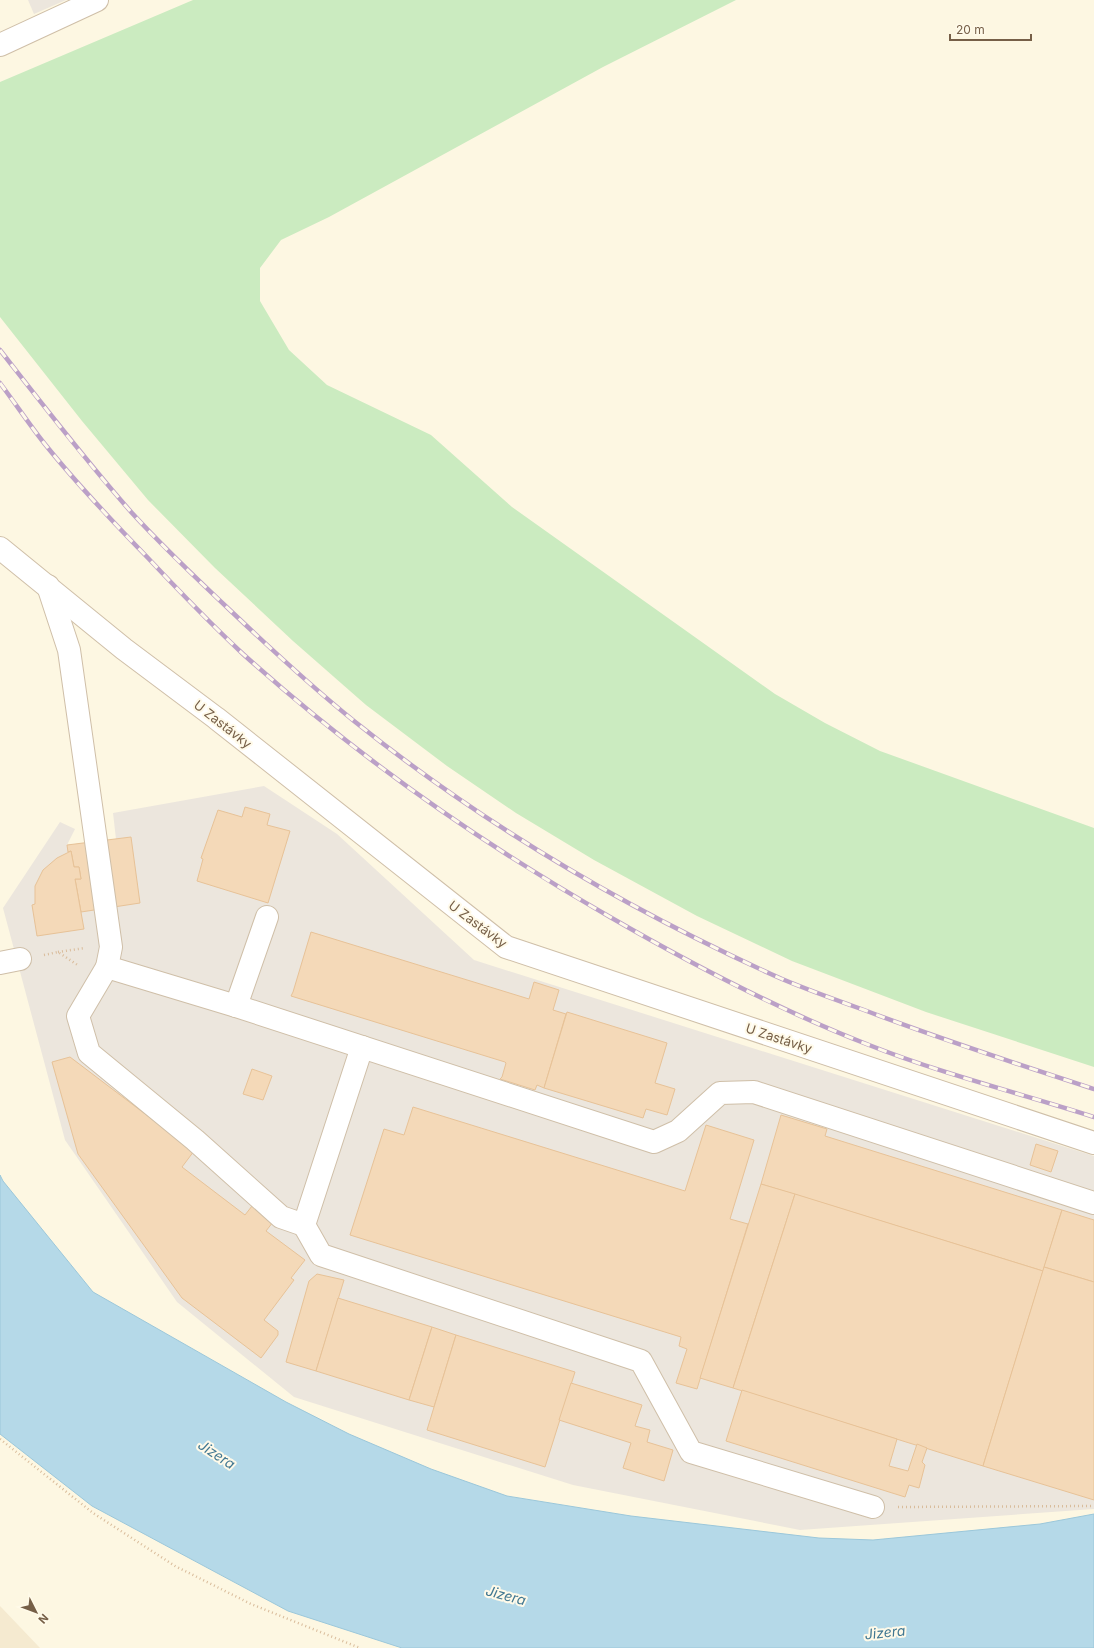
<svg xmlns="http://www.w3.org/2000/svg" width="1094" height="1648" viewBox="0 0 1094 1648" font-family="Inter,sans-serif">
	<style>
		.residential { fill: #f5ead0 }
		.industrial { fill: #ece6dd }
		.green { fill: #cbebc0 }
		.water { fill: #b5d9e8; stroke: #9bc7da }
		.building { fill: #f4d9b8; stroke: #e7c297 }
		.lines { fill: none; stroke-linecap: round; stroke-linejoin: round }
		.minor-casing { stroke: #cfbfa8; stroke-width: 24 }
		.path { stroke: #d9bc9b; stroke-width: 2.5; stroke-dasharray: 1 3; stroke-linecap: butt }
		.minor { stroke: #fff; stroke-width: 22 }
		.rail-casing { stroke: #bba0c7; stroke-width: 4.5 }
		.rail { stroke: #fffae9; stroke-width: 3; stroke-dasharray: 9; stroke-linecap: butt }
		.labels { text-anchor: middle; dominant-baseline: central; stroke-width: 4; stroke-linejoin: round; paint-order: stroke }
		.street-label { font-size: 13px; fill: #765f47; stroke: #fffae9 }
		.water-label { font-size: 14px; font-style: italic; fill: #427892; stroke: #fffae9 }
	</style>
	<rect width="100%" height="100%" fill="#fdf7e2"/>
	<path class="residential" d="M0 1606 40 1648H0Z"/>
	<g class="industrial">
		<path d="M28 0H66L34 14Z"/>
		<path d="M264 786 337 834 474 960 1094 1156V1509L800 1530 573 1485 294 1397 177 1302 65 1140 3 908 60 822 75 829 67 845 116 839 113 813Z"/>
	</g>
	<path class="green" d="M193 0H736L603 67 329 217 281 240 260 268V301L289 350 327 385 431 435 512 507 775 694 825 723 880 751 1094 828V1067L926 1012 792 961 697 916 594 860 516 813 447 766 366 705 293 641 215 568 148 500 82 421 0 317V82Z"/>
	<path class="water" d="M0 1175 3 1181 93 1292 286 1402 349 1434 431 1469 507 1496 631 1516 819 1538 873 1540 1040 1524 1094 1514V1648H402L288 1611 92 1506 0 1434Z"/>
	<g class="building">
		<path d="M245 807 270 814 267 825 290 831 268 903 197 881 203 859 201 858 218 810 242 817Z"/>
		<path d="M131 837 140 903 81 912 75 879H81L79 867H74L71 851 68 852 67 845Z"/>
		<path d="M71 851 74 867H79L81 879H75L84 929 37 936 32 905 35 904V886L43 870 57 858Z"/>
		<path d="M311 932 529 999 534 982 559 990 553 1010 566 1014 544 1088 537 1085 535 1090 500 1079 502 1077 506 1063 505 1062 291 996 293 992Z"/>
		<path d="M567 1012 667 1043 655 1083 675 1089 667 1115 646 1109 643 1118 544 1088Z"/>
		<path d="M70 1057 194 1151 182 1167 245 1215 252 1206 273 1222 266 1231 305 1260 291 1278 294 1280 264 1320 278 1331V1335L261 1358 182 1298 78 1154 52 1062Z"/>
		<path d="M252 1069 272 1076 263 1100 243 1094Z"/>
		<path d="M413 1107 685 1191 706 1125 754 1140 730 1219 748 1224 697 1389 676 1383 687 1349 679 1346 681 1337 350 1235 384 1129 404 1135Z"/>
		<path d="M781 1115 827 1129 825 1136 1062 1210 1043 1271 761 1184Z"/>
		<path d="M1036 1144 1058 1151 1051 1172 1030 1165Z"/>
		<path d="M761 1184 795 1194 733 1388 700 1378Z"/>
		<path d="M795 1194 1043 1271 983 1466 733 1388Z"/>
		<path d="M1062 1210 1094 1220V1282L1044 1267Z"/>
		<path d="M1044 1267 1094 1282V1500L983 1466Z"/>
		<path d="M317 1274 344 1280 316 1371 286 1362 309 1281Z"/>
		<path d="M338 1298 432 1327 409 1400 316 1371Z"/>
		<path d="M432 1327 456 1335 434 1407 409 1400Z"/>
		<path d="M456 1335 575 1372 545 1467 427 1430Z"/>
		<path d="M571 1383 642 1405 635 1426 650 1430 647 1442 673 1450 664 1481 623 1468 631 1443 559 1420Z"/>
		<path d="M742 1390 897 1439 889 1466 908 1471 917 1444 927 1448 922 1462 925 1465 919 1488 909 1485 905 1497 726 1441Z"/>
	</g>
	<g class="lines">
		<defs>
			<g id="minor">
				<path d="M0 45 97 0"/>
				<path d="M0 548 124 649 216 718 506 947 1094 1143"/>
				<path d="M48 586 69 650 111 947 107 967 236 1006 654 1142 678 1131 720 1093 754 1092 1094 1203"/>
				<path d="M0 963 20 959"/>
				<path d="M107 967 78 1016 89 1053 195 1140 281 1217 304 1225"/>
				<path d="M236 1006 267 917"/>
				<path d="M362 1047 304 1225 321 1255 641 1361 691 1452 873 1507"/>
			</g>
		</defs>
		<use href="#minor" class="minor-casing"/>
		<g class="path">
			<path d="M58 952 85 948"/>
			<path d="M44 955 58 952 79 966"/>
			<path d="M0 1439 93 1513 175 1566 251 1604 360 1648"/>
			<path d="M898 1507 1094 1506"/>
		</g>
		<use href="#minor" class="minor"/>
		<defs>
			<g id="rail">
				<path d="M0 350C43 405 86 461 132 513 164 548 199 581 233 613 272 650 312 687 354 721 484 825 630 911 782 979 808 990 836 1000 864 1010 940 1039 1017 1064 1094 1089"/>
				<path d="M0 383C15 403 29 424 44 443 76 483 112 521 148 558 179 591 210 623 243 654 355 755 479 842 610 917 693 965 779 1010 869 1045 942 1074 1019 1093 1094 1117"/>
			</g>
		</defs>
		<use href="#rail" class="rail-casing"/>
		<use href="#rail" class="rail"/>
	</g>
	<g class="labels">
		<g class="street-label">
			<text transform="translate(223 724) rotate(38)">U Zastávky</text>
			<text transform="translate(478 924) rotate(37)">U Zastávky</text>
			<text transform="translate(779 1038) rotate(18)">U Zastávky</text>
		</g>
		<g class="water-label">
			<text transform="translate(217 1454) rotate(33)">Jizera</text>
			<text transform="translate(506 1595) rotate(15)">Jizera</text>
			<text transform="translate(885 1632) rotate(-6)">Jizera</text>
		</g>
	</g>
	<g transform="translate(36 1612) rotate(132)" stroke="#fffae9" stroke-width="3" paint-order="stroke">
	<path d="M0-3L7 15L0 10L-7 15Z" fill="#765f47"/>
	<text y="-6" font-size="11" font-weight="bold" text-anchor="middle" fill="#765f47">N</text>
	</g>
	<path d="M950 34v6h81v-6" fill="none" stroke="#765f47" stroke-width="2"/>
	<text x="956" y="34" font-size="12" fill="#765f47" stroke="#fffae9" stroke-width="3" paint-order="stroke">20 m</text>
</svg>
